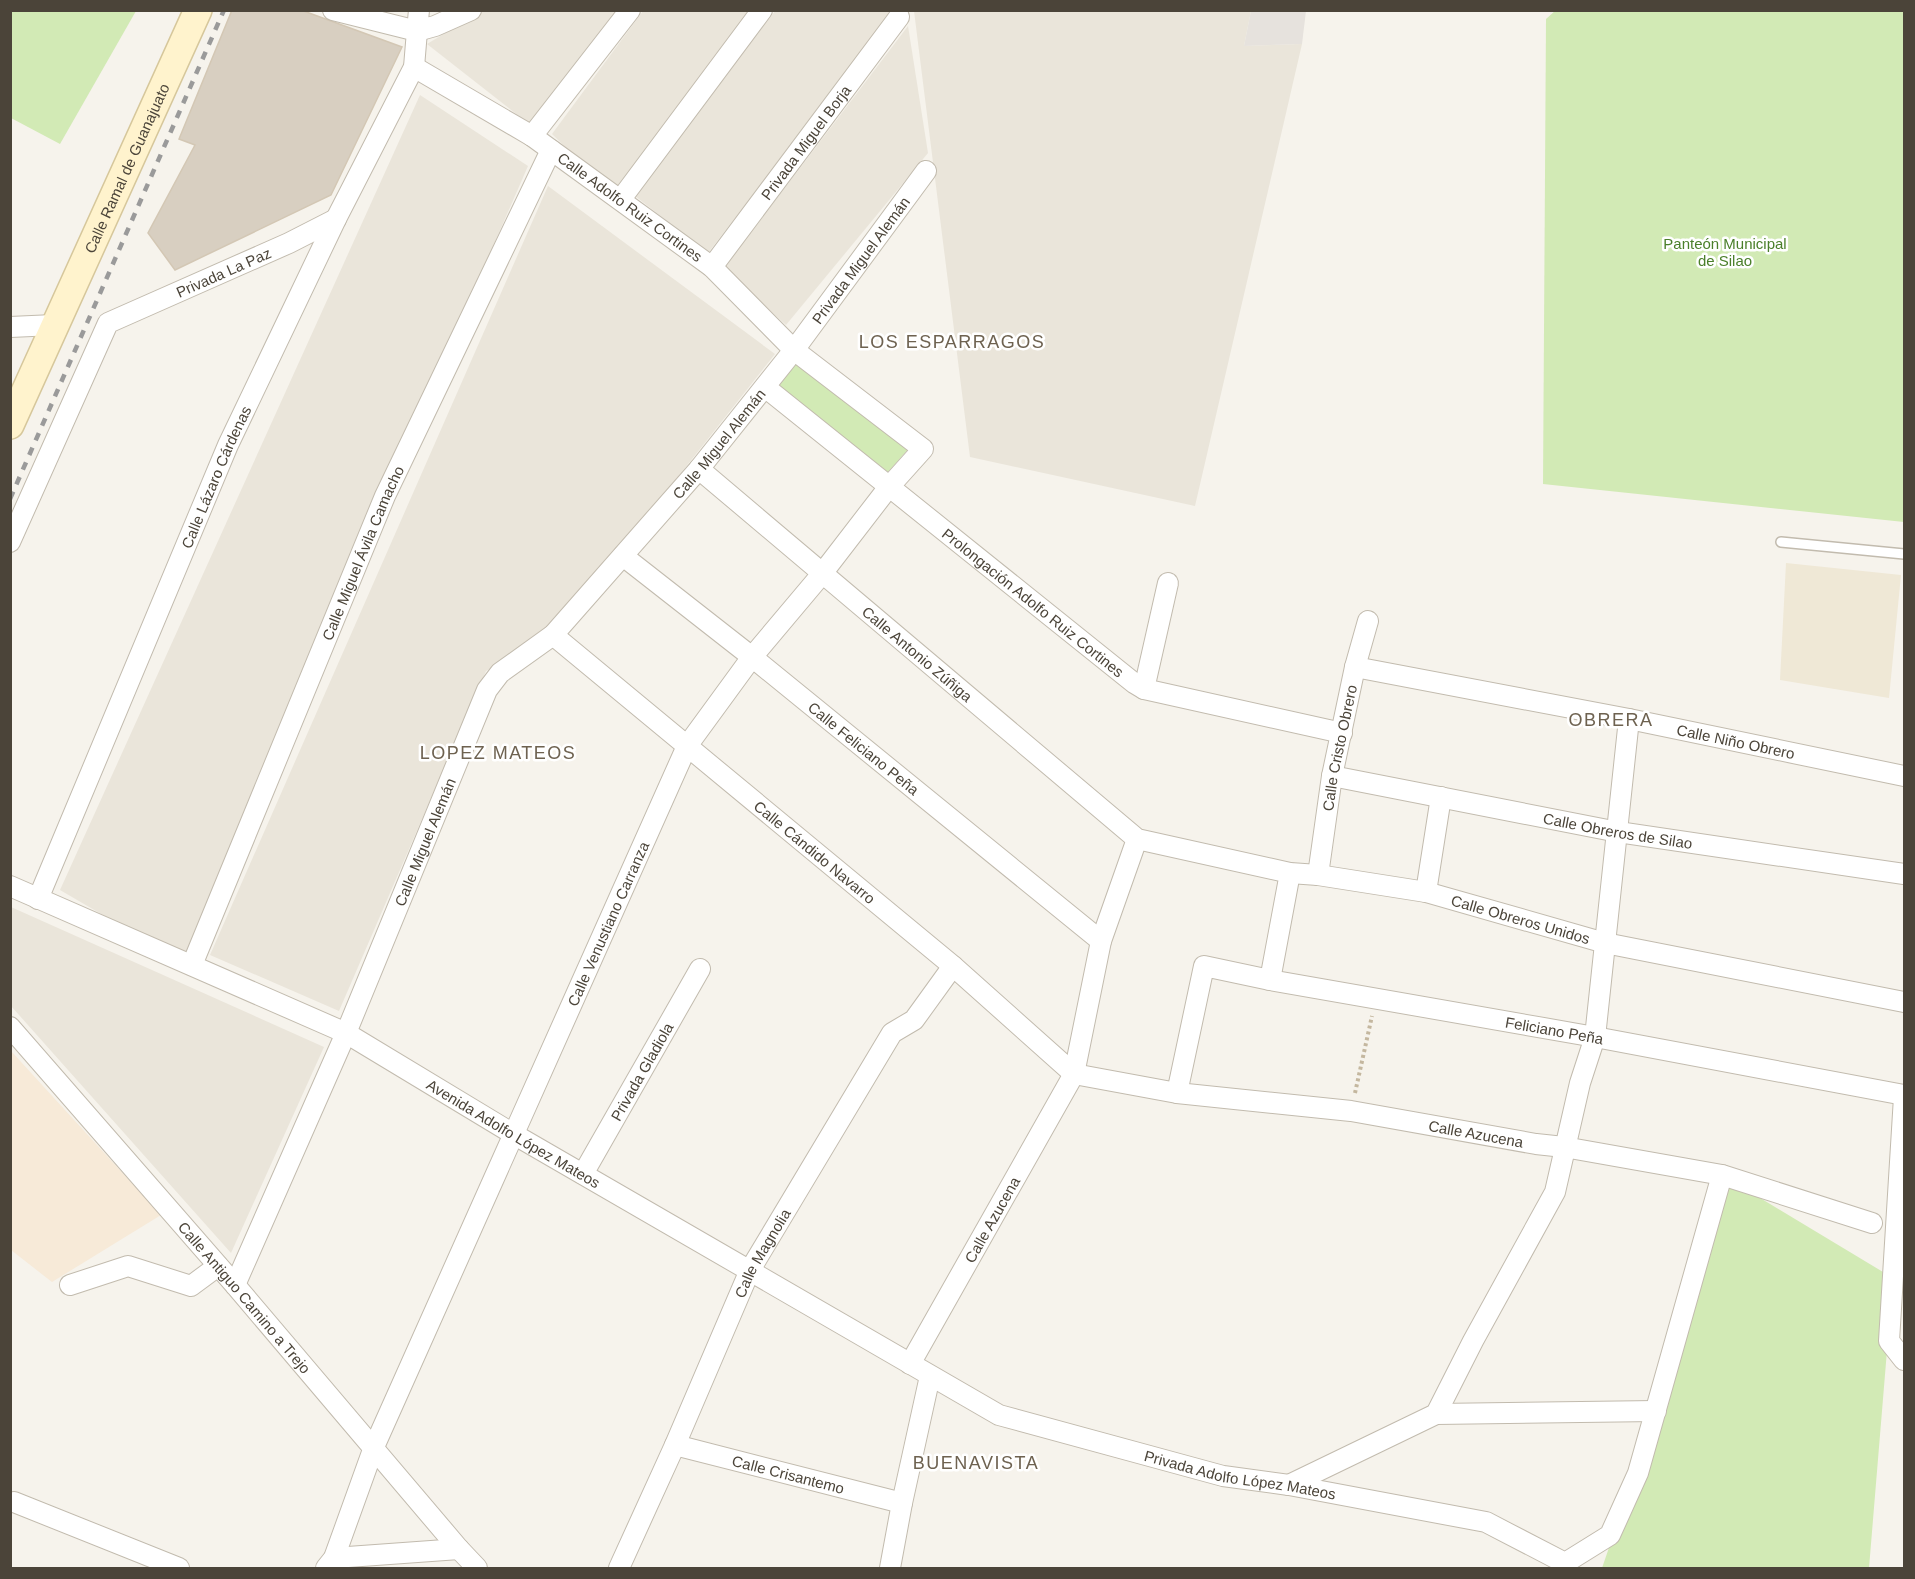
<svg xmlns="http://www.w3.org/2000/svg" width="1915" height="1579" viewBox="0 0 1915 1579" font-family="Helvetica,sans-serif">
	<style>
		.residential { fill: #eae5da }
		.commercial { fill: #f7ead8 }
		.industrial { fill: #e6e2dd }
		.education { fill: #efe8d6 }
		.green { fill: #d2eab5 }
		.building { fill: #d8cfc1; stroke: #d3c7b4; stroke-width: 1.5 }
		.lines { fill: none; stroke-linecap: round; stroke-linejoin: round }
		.lane-casing { stroke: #c2bbae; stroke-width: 12 }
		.street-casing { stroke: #c2bbae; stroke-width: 22 }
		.secondary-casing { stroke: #d6c79b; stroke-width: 30 }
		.path { stroke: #c4b79f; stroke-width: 4; stroke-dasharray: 3 3; stroke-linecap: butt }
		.lane { stroke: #fff; stroke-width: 9 }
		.street { stroke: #fff; stroke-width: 20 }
		.secondary { stroke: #fff3cd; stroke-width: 27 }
		.rail { stroke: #9a9a9a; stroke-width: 4.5; stroke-dasharray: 8 8; stroke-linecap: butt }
		.labels { text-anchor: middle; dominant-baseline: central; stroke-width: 5; stroke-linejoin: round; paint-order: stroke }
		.street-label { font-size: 15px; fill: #4b4439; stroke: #fff }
		.park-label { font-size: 15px; fill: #4a7f2a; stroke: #fff }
		.quarter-label { font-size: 18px; letter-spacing: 1.5px; fill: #6e6250; stroke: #fff }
	</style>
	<rect width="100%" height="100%" fill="#f6f3ec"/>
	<g class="residential">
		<path d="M482 11H626L529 124 427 44Z"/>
		<path d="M643 11H753L612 193 552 134Z"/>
		<path d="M775 11H895L708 253 635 196Z"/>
		<path d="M914 11H1251L1244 46 1302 44 1195 506 970 457Z"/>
		<path d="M908 26 928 153 786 325 724 268Z"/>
		<path d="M420 95 528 166 182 961 60 890Z"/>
		<path d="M548 186 775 354 553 635 486 671 339 1011 210 955Z"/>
		<path d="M11 907 324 1047 231 1253 11 1006Z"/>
	</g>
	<path class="commercial" d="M11 1051 161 1215 52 1282 11 1250Z"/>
	<path class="industrial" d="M1251 11H1306L1302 44 1244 46Z"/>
	<path class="education" d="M1786 563 1901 575 1889 698 1780 680Z"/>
	<g class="green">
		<path d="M1556 10 1904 11V522L1543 484 1546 19Z"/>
		<path d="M10 11H136L60 144 11 118Z"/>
		<path d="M797 361 911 446 888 472 776 387Z"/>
		<path d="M1722 1175 1893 1278 1869 1568H1602L1656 1411Z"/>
	</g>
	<path class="building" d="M232 10H301L402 47 331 195 175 270 148 233 195 145 179 139Z"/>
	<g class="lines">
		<defs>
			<path id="lane" d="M1781 542 1904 554"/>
			<g id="street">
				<path d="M419 10 417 31 435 26 471 10"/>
				<path d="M532 136 630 10"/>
				<path d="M621 199 762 10"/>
				<path id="s1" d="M712 267 899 17"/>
				<path d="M10 327 54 325"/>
				<path id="s2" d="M765 387 1134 683 1144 689 1342 733"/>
				<path id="s3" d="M699 469 1137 839 1290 873 1318 875 1426 892 1605 943 1904 1002"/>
				<path id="s4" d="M10 542 108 323 289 243 336 219"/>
				<path id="s5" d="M623 556 752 657 1101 941"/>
				<path id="s6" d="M553 635 953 966 1074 1074 1177 1093 1351 1111 1536 1144 1564 1147 1722 1175 1872 1223"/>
				<path id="s7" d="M1355 667 1629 719 1904 776"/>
				<path d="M1144 689 1168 583"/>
				<path id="s8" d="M1332 776 1618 832 1904 874"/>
				<path id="s9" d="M1318 875 1332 776 1355 667 1368 621"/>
				<path id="s10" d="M10 886 346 1033 515 1135 999 1415 1223 1476 1289 1485 1486 1522 1565 1563 1610 1535 1638 1473 1722 1175"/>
				<path d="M1426 892 1441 797"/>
				<path id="s11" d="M38 899 228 445 336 219 414 67 417 31 333 10"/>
				<path id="s12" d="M192 965 385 496 551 150"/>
				<path d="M1270 980 1290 873"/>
				<path id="s13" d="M10 1027 235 1285 459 1549 477 1568"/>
				<path id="s14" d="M1177 1093 1204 966 1270 980 1595 1037 1904 1095"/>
				<path d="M1904 1097 1889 1341 1904 1360"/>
				<path id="s15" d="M583 1174 700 969"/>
				<path d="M70 1285 128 1266 191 1286 218 1266"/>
				<path id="s16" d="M235 1285 346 1033 487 690 500 673 553 635 699 469 794 350 926 171"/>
				<path id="s17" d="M910 1364 1074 1074 1101 941 1137 839"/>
				<path d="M1436 1414 1656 1411"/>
				<path id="s18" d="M675 1445 902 1503"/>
				<path d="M1289 1485 1436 1414 1473 1341 1555 1192 1580 1083 1595 1037 1629 719"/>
				<path d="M14 1502 179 1568"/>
				<path d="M334 1558 459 1549"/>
				<path id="s19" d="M326 1568 334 1558 374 1447 687 746 752 657 821 575 888 488 923 449 794 350 712 267 532 136 414 67"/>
				<path id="s20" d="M619 1568 675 1445 750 1270 892 1033 914 1020 953 966"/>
				<path d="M890 1568 902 1503 930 1376"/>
			</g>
			<g id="secondary">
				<path id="s21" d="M10 425 198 10"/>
			</g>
		</defs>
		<use href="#lane" class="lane-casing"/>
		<use href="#street" class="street-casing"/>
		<use href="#secondary" class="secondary-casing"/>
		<path class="path" d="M1355 1093 1372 1016"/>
		<use href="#lane" class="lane"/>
		<use href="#street" class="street"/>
		<use href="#secondary" class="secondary"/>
		<path class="rail" d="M10 499 224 10"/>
	</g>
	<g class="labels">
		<g class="street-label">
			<text stroke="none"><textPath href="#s1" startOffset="156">Privada Miguel Borja</textPath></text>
			<text stroke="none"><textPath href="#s21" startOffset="282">Calle Ramal de Guanajuato</textPath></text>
			<text transform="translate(630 207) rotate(36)">Calle Adolfo Ruiz Cortines</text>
			<text stroke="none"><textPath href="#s16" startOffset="1218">Privada Miguel Alemán</textPath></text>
			<text stroke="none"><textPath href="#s4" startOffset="366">Privada La Paz</textPath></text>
			<text stroke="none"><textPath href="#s16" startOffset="986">Calle Miguel Alemán</textPath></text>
			<text stroke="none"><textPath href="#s11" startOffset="458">Calle Lázaro Cárdenas</textPath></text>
			<text stroke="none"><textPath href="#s12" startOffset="446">Calle Miguel Ávila Camacho</textPath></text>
			<text stroke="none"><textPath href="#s2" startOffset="344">Prolongación Adolfo Ruiz Cortines</textPath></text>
			<text stroke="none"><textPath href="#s3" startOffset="286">Calle Antonio Zúñiga</textPath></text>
			<text stroke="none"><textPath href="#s7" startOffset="388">Calle Niño Obrero</textPath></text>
			<text stroke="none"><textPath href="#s9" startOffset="129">Calle Cristo Obrero</textPath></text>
			<text stroke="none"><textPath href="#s5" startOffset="308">Calle Feliciano Peña</textPath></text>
			<text stroke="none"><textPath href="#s8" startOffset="291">Calle Obreros de Silao</textPath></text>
			<text stroke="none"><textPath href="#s16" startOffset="482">Calle Miguel Alemán</textPath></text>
			<text stroke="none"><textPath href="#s6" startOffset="340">Calle Cándido Navarro</textPath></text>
			<text stroke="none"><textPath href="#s3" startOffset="966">Calle Obreros Unidos</textPath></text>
			<text stroke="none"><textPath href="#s19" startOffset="704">Calle Venustiano Carranza</textPath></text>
			<text stroke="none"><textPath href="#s14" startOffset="486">Feliciano Peña</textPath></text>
			<text stroke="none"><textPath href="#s15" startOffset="118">Privada Gladiola</textPath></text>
			<text stroke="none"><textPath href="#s10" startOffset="562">Avenida Adolfo López Mateos</textPath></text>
			<text stroke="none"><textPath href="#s6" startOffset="1088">Calle Azucena</textPath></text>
			<text stroke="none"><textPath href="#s17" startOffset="166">Calle Azucena</textPath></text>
			<text stroke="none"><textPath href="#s20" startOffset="346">Calle Magnolia</textPath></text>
			<text stroke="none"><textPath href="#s13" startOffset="358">Calle Antiguo Camino a Trejo</textPath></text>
			<text stroke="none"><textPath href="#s18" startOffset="117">Calle Crisantemo</textPath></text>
			<text stroke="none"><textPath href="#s10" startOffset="1372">Privada Adolfo López Mateos</textPath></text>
		</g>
		<g class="park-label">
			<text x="1725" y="243">Panteón Municipal<tspan x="1725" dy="17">de Silao</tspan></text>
		</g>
		<g class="quarter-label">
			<text x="952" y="342">LOS ESPARRAGOS</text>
			<text x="1611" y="720">OBRERA</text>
			<text x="498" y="753">LOPEZ MATEOS</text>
			<text x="976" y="1463">BUENAVISTA</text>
		</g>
	</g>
	<rect width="1915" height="1579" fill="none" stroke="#4b4439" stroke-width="24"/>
</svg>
